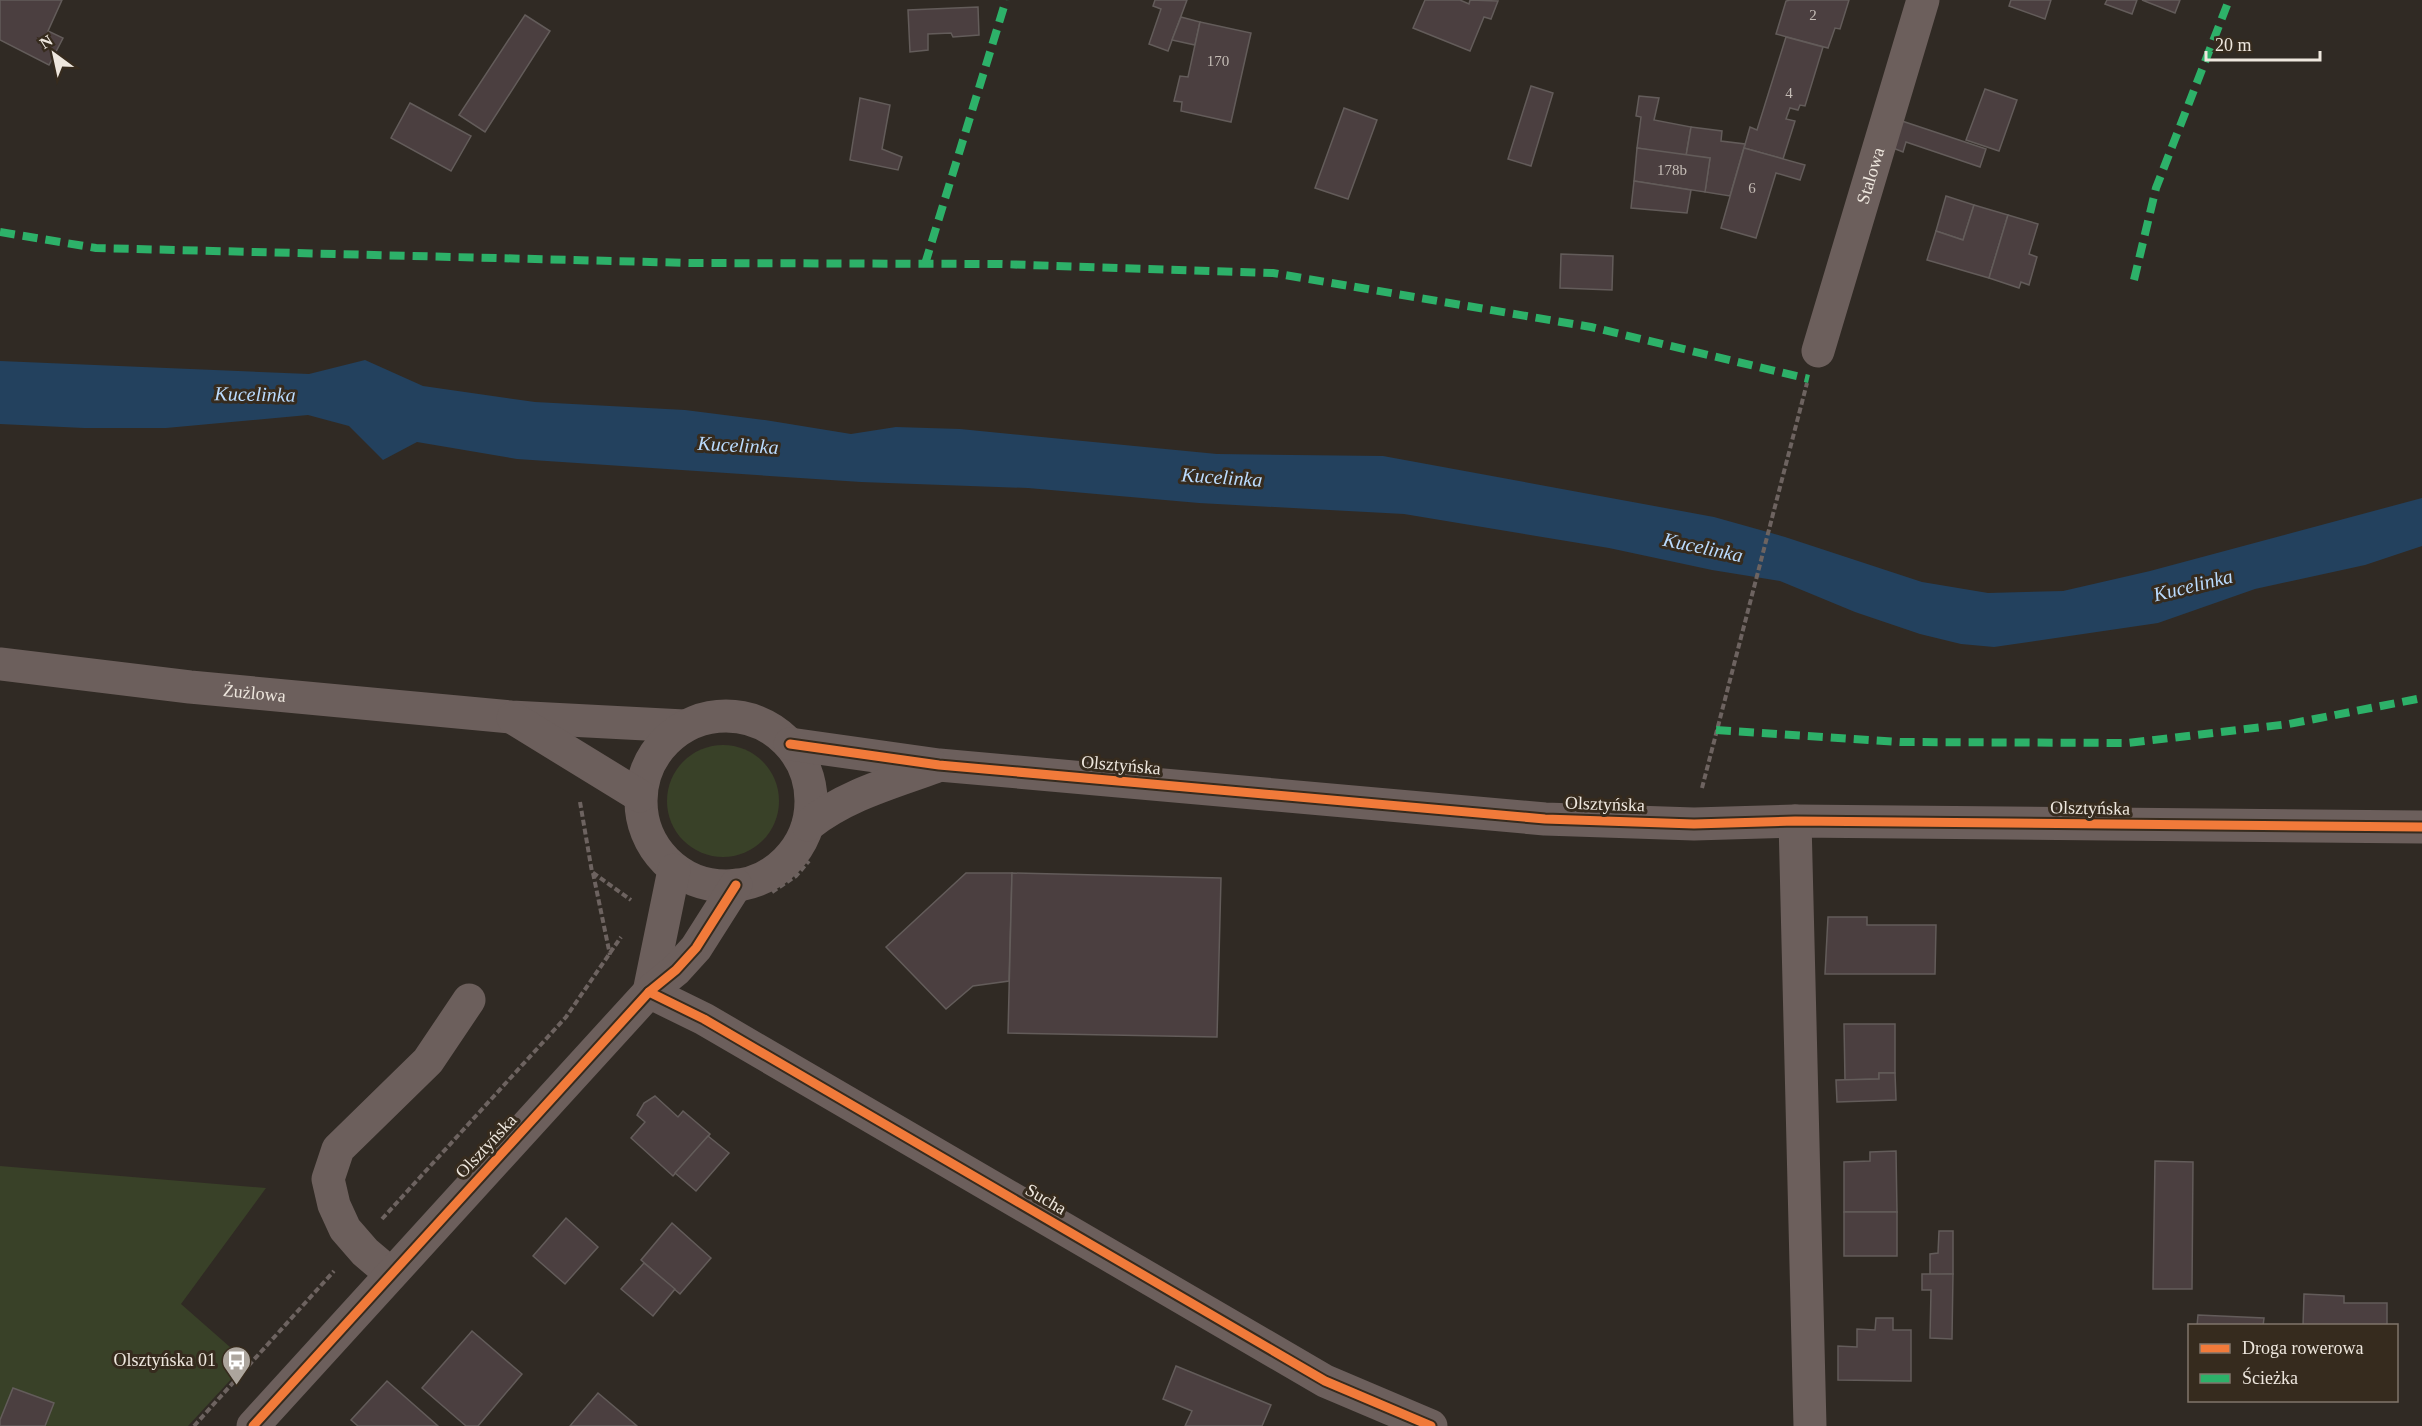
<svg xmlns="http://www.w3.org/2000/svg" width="2422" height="1426" viewBox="0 0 2422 1426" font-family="'Times New Roman',serif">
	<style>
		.green { fill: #394128 }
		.water { fill: #23415e }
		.building { fill: #4b3f40; stroke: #635c5a; stroke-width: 1.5 }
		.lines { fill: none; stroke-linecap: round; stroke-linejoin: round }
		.path { stroke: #6d6360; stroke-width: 4; stroke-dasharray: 6 3; stroke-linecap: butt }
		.minor { stroke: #6c5f5c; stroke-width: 33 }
		.quiet { stroke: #2db169; stroke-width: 8; stroke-dasharray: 15 8; stroke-linecap: butt }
		.cycleway-casing { stroke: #362b1e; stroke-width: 13 }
		.cycleway { stroke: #f17a3a; stroke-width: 9 }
		.labels { text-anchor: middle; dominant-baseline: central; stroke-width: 6; stroke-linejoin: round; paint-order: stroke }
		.number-label { font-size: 15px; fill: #c5bdb6 }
		.street-label { font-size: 18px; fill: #eee7de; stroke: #362b1e }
		.poi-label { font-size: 18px; fill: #eee7de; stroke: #362b1e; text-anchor: end }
		.water-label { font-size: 20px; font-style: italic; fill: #badbfe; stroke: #362b1e }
	</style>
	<rect width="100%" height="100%" fill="#302a24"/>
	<g class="green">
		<circle cx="723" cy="801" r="56"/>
		<path d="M0 1166 266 1188 181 1304 247 1362 188 1426H0Z"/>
	</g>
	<path class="water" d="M365 360 423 386 535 402 685 410 765 420 851 434 896 427 960 429 1217 454 1383 456 1714 517 1785 537 1922 582 1988 593 2063 591 2150 571 2422 498V546L2365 565 2255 589 2158 623 1994 647 1961 644 1920 634 1855 612 1780 581 1712 570 1609 548 1404 514 1199 503 1028 488 861 482 517 459 417 442 383 460 349 426 308 415 166 428H84L0 424V361L309 374Z"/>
	<g class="building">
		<path d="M0 0H62L48 31 63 38 49 65 0 40Z"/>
		<path d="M1155 0H1187L1168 51 1149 44 1161 9 1153 6Z"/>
		<path d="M1425 0H1460L1469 4 1470 0 1498 1 1491 19 1484 17 1470 51 1413 28Z"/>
		<path d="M1790 0H1849L1840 29 1835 28 1828 48 1776 34 1786 1Z"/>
		<path d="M2011 0H2051L2045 19 2009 6Z"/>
		<path d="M2107 0H2137L2132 14 2105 4Z"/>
		<path d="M2142 0H2180L2175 13Z"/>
		<path d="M978 7 979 35 953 37 951 33 928 34V50L910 52 908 10Z"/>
		<path d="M525 15 550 31 485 132 459 115Z"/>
		<path d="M1181 17 1200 22 1195 45 1172 40Z"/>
		<path d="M1200 22 1251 33 1231 122 1181 111 1182 102 1174 101 1180 76 1188 77Z"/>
		<path d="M1786 37 1823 47 1805 106 1800 105 1798 110 1790 108 1786 119 1795 121 1783 159 1744 148 1750 127 1757 130Z"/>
		<path d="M1531 86 1553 93 1531 166 1508 159Z"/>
		<path d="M1985 89 2017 100 1999 151 1966 140Z"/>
		<path d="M1639 96 1659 98 1654 120 1691 127 1686 156 1637 148 1641 117 1636 116Z"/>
		<path d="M860 98 890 105 882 149 902 157 898 170 850 160Z"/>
		<path d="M410 103 471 136 451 171 391 138Z"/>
		<path d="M1344 108 1377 120 1348 199 1315 188Z"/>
		<path d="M1902 121 1986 149 1980 167 1906 142 1903 152 1893 148Z"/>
		<path d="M1691 127 1722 131 1721 141 1745 144 1730 196 1705 192 1710 158 1686 156Z"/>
		<path d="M1637 148 1710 158 1705 192 1634 181Z"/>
		<path d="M1744 148 1805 165 1800 180 1776 173 1756 238 1721 228Z"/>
		<path d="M1634 181 1691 190 1687 213 1631 208Z"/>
		<path d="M1946 196 1974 205 1963 240 1936 231Z"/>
		<path d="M1974 205 2008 215 1989 278 1927 260 1936 231 1963 240Z"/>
		<path d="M2008 215 2038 224 2029 254 2037 257 2029 285 2021 282 2019 288 1989 278Z"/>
		<path d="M1561 254 1613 256 1612 290 1560 288Z"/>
		<path d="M966 873H1012L1009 981 973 986 946 1009 886 947Z"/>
		<path d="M1012 873 1221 878 1217 1037 1008 1033Z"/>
		<path d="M1828 917H1867V925H1936L1935 974H1825Z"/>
		<path d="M1844 1024H1895V1073H1879V1079L1845 1080Z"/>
		<path d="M1879 1073H1895L1896 1100 1837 1102 1836 1080 1879 1079Z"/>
		<path d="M655 1096 678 1117 683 1111 710 1134 673 1176 631 1138 645 1122 637 1115 644 1103Z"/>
		<path d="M708 1136 729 1153 696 1191 675 1173Z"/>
		<path d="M1896 1151 1897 1212H1844V1162L1870 1161V1152Z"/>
		<path d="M2155 1161 2193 1162 2192 1289H2153Z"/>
		<rect x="1844" y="1212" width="53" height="44"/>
		<path d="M566 1218 598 1247 565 1284 533 1256Z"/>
		<path d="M672 1223 711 1258 680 1294 641 1260Z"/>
		<path d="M1939 1231H1953V1274L1930 1275V1254L1938 1253Z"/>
		<path d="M644 1263 675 1289 653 1316 621 1289Z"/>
		<path d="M1922 1274H1953L1952 1339 1930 1338 1931 1290H1922Z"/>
		<path d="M2304 1294 2344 1296V1303H2387V1326H2303Z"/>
		<path d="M2198 1315 2264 1318 2263 1326H2197Z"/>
		<path d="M1876 1318H1893V1330H1911V1381L1838 1380V1346L1857 1347V1329L1875 1330Z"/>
		<path d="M472 1331 522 1374 478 1426H466L422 1388Z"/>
		<path d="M1176 1366 1271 1405 1262 1426H1185L1192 1411 1163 1399Z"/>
		<path d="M387 1381 438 1426H358L351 1420Z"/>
		<path d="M13 1388 54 1403 45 1426H0V1420Z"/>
		<path d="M598 1393 637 1426H570Z"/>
	</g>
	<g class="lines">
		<g class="path">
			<path d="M1702 788 1807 383"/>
			<path d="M580 802 592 872 631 900"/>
			<path d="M593 873 610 955"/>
			<path d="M772 892 796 876 809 861"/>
			<path d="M382 1219 566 1017 621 937"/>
			<path d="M194 1426 334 1271"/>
		</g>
		<g class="minor">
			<path id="s1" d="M1818 351 1923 0"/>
			<path id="s2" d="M0 664 190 687 511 717 684 726"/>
			<circle cx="726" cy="801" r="85"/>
			<path d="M513 718 640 796"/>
			<path d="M790 744 939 765 1545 819 1694 824 1795 821 2422 827"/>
			<path d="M1795 821 1810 1426"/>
			<path d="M808 825C846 795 891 783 935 767"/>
			<path d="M649 992 704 1019 1325 1381 1431 1426"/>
			<path d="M649 992 674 870"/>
			<path d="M391 1274 365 1252 345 1229 334 1205 328 1179 338 1149 428 1061 469 1000"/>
			<path d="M253 1426 649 992 676 970 696 948 736 885"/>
		</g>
		<g class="quiet">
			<path d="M0 232 96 248 692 263 999 264 1273 273 1591 327 1809 379"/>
			<path d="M925 264 1006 0"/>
			<path d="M2134 280 2156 188 2229 0"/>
			<path d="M1716 730 1901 742 2128 743 2289 724 2422 698"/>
		</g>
		<defs>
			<g id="cycleway">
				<path d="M790 744 939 765 1545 819 1694 824 1795 821 2422 827"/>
				<path d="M649 992 704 1019 1325 1381 1431 1426"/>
				<path d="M253 1426 649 992 676 970 696 948 736 885"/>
			</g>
		</defs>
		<use href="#cycleway" class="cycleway-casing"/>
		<use href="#cycleway" class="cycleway"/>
	</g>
	<defs>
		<symbol id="bus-pin" viewBox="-11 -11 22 30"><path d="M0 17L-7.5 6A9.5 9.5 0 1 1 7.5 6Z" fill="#aca59d" stroke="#362b1e"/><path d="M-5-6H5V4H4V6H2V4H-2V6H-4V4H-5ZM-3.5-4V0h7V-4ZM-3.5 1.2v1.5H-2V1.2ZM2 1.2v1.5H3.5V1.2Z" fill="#fff"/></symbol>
	</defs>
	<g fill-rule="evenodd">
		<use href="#bus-pin" x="220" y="1344" width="33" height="45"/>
	</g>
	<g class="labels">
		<g class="number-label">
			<text x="1813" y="15">2</text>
			<text x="1218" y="61">170</text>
			<text x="1789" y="93">4</text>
			<text x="1672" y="170">178b</text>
			<text x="1752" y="188">6</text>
		</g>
		<g class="street-label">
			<text stroke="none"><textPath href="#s1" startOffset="183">Stalowa</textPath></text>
			<text stroke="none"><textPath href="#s2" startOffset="256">Żużlowa</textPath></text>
			<text transform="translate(1121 765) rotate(5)">Olsztyńska</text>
			<text transform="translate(1605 804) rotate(2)">Olsztyńska</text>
			<text transform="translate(2090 808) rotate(1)">Olsztyńska</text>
			<text transform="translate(486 1146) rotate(-47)">Olsztyńska</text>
			<text transform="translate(1046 1199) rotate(30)">Sucha</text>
		</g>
		<g class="poi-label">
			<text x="216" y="1360">Olsztyńska 01</text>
		</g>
		<g class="water-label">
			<text transform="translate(255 394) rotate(1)">Kucelinka</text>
			<text transform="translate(738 445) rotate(3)">Kucelinka</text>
			<text transform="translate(1222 477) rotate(4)">Kucelinka</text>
			<text transform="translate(1703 547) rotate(12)">Kucelinka</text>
			<text transform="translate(2193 585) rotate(-14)">Kucelinka</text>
		</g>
	</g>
	<rect x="2188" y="1324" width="210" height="78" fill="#362b1e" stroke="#80766b" stroke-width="1.5"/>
	<rect x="2200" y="1344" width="30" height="9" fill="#f17a3a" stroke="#80766b" stroke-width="1.5"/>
	<text x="2242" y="1354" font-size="18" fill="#eee7de">Droga rowerowa</text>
	<rect x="2200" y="1374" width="30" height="9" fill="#2db169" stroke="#80766b" stroke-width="1.5"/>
	<text x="2242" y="1384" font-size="18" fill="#eee7de">Ścieżka</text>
	<g transform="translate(54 54) rotate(327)" stroke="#362b1e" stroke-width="4.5" paint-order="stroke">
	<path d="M0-4.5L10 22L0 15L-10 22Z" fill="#eee7de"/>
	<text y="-9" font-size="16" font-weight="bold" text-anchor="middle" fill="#eee7de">N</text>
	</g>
	<path d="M2206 51v9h114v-9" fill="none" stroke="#eee7de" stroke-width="3"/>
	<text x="2215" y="51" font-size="18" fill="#eee7de" stroke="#362b1e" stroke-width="4.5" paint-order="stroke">20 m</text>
</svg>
